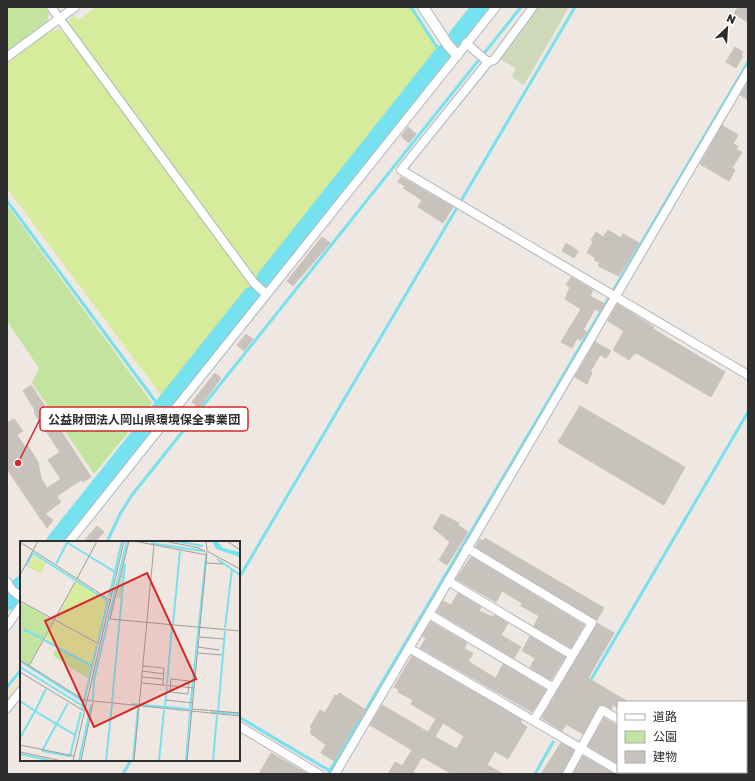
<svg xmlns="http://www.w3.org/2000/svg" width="755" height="781" viewBox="0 0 755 781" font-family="'Golos Text','Noto Sans JP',sans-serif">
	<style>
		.green { fill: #c2e49f }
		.sand { fill: #f2e4c5 }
		.cemetery { fill: #cdd9b8 }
		.pitch { fill: #d6eb9b }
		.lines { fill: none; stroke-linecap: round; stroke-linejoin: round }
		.stream { stroke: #76e2ef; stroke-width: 3 }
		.river { stroke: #76e2ef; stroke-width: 18 }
		.building { fill: #c8c2bc; stroke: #cbc2ba; fill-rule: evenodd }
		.minor-casing { stroke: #b1b6be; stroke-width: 10 }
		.tertiary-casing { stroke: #b1b6be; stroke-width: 12 }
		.minor { stroke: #fff; stroke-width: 8 }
		.tertiary { stroke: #fff; stroke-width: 10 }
		.inset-river { fill: none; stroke: #76e2ef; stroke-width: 2 }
		.inset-road { fill: none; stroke: #a29d99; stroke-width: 1 }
		.view { fill: #d62828; fill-opacity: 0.15; stroke: #d62828; stroke-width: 2 }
		.inset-edge { fill: none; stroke: #2e2e2e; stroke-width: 2 }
		.leader { fill: none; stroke: #d62828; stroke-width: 1.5 }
		.callout-dot { fill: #d62828; stroke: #fff; stroke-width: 1.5 }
		.callout { fill: #fff; stroke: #d62828; stroke-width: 1.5 }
		.callout-label { font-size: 12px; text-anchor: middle; font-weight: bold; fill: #2e2e2e }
	</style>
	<rect width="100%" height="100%" fill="#efe7e1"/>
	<g class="green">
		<path d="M7 7H45L49 14 47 23 7 54Z"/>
		<path d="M7 205 152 403 94 474 32 383 39 368 7 321Z"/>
	</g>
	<path class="sand" d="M21 675V688L7 705V693Z"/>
	<path class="cemetery" d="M536 7H569L524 85 512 77 516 68 498 58Z"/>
	<g class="pitch">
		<path d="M97 7H410L439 53 257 280 71 28 69 22 73 14 78 20Z"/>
		<path d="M59 29 66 35 252 288 163 398 7 188V62L47 32Z"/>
	</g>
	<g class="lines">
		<g class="stream">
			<path d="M411 7 442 55"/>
			<path d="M7 201 161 409"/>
			<path d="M107 542 120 514 132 495 521 7"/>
			<path d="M239 578 575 7"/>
			<path d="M7 597 9 600"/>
			<path d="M589 683 748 412"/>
			<path d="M7 687 21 670"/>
			<path d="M239 717 330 771"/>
			<path d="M746 760 748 757"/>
			<path d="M123 774 131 760"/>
			<path d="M328 774 748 62"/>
			<path d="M535 774 553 742"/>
			<path d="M738 774 739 772"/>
		</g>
		<g class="river">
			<path d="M457 37 481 7"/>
			<path d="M265 279 444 53"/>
			<path d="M55 542 251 296"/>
			<path d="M7 602 21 585"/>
		</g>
	</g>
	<g class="building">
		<path d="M738 7H748V22L734 14Z"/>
		<path d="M735 47 743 52 741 55 743 56 736 68 726 62Z"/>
		<path d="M748 82V100L740 95Z"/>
		<path d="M722 125 738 135 733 144 738 146 736 149 742 152 732 168 735 170 729 181 700 164Z"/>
		<path d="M408 127 416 134 409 143 401 136Z"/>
		<path d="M401 177 453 207 443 223 418 207 422 200 403 188 405 186 398 182Z"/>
		<path d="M608 230 621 238 623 234 639 243 619 276 598 266 600 263 594 260 596 258 587 253 593 242 591 240 596 232 603 237Z"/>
		<path d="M322 237 330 243 293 286 287 281Z"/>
		<path d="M566 243 578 251 574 258 562 251Z"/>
		<path d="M571 277 593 290 590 296 605 304 600 312 595 309 583 330 587 332 581 340 577 338 572 348 561 342 581 309 565 299 570 287 566 285Z"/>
		<path d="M617 304 654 327 653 329 725 372 711 397 638 354 635 353 629 360 613 350 624 331 608 321Z"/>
		<path d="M246 334 253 339 244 351 237 345Z"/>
		<path d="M595 342 611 351 606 358 600 355 590 372 592 373 587 384 575 377Z"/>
		<path d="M215 373 221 378 199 408 192 402Z"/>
		<path d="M31 385 91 477 83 482 81 480 57 496 61 502 45 514 53 520 47 528 7 469V423L14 419 23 431 17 435 25 447 28 446 38 462 41 478 47 488 61 479 48 460 60 452 36 416 34 411 35 410 23 391Z"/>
		<path d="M580 406 685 467 664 505 558 442Z"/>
		<path d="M441 514 459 523 458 525 468 532 447 565 439 560 450 542 433 528Z"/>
		<path d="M97 526 104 532 95 542H83Z"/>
		<path d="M485 538 604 608 597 620 476 547 480 539 483 541Z"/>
		<path d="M471 557 584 625 571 648 534 626 539 616 521 606 522 603 502 591 496 602 456 579Z"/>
		<path d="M458 593 481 607 479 611 493 617 494 615 508 623 501 635 521 647 514 658 437 612 443 601 451 605Z"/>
		<path d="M431 622 467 643 464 648 473 654 468 661 487 673 496 678 503 664 546 690 532 712 420 648 426 638 422 636Z"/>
		<path d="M597 623 614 633 588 678 628 702H618V708L613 705 611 709 604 705 599 706 583 734 566 724 562 731 542 718Z"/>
		<path d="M530 636 565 657 551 680 530 668 535 658 522 651Z"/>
		<path d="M412 656 522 720 520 722 527 727 508 759 495 751 487 765 503 774H452L422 757 413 772 416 774H388L395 762 402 766 412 750 370 725 382 705 428 732 436 719 411 704 413 700 398 692 399 690 394 687ZM443 723 464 736 457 749 435 737Z"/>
		<path d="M339 693 366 710 361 719 359 718 334 761 321 753 326 745 310 733 312 728 310 727 320 710 325 713 335 695 337 696Z"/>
		<path d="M604 718 618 726V764L588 746Z"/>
		<path d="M561 743 574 750 562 774H541Z"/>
		<path d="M271 753 290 764 308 774H259Z"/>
		<path d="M583 756 614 774H573Z"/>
	</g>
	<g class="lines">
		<defs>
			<g id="minor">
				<path d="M51 7 254 283 266 294"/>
				<path d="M533 7 494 60 488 62 401 170 748 375"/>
				<path d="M466 43 488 62"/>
				<path d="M7 57 75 7"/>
				<path d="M69 542 496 7"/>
				<path d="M467 548 592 623 534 720"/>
				<path d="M448 581 572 655"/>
				<path d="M7 582 12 590 21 597"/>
				<path d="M429 614 552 687"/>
				<path d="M7 626 21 606"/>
				<path d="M409 648 618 770"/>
				<path d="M7 708 21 691"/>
				<path d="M239 726 319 774"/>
				<path d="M335 774 748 71"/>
				<path d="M567 774 602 710 618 719"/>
				<path d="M706 774 708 772"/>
			</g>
			<path id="tertiary" d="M423 7 448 45 457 55"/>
		</defs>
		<use href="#minor" class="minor-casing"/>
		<use href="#tertiary" class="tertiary-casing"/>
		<use href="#minor" class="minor"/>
		<use href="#tertiary" class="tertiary"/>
	</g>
	<g transform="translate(20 541)">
		<rect width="220" height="220" fill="#efe7e1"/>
		<path d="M0 61 33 79 9 124 0 118ZM37 106 71 125 68 138 35 116 33 113Z" fill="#c2e49f"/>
		<path d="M104 23H105L101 58 96 56Z" fill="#cdd9b8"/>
		<path d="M14 15 26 22 21 32 7 26ZM56 40 88 59 77 102 36 79ZM33 81H36L77 103 72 124 25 98Z" fill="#d6eb9b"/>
		<path d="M192 0H197L203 7 219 11 220 16 196 8Z" fill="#76e2ef"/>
		<path class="inset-river" d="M154 0 183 5M48 2 95 31M131 2 183 10M13 12 88 60M197 18 220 34M36 23 48 0M6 25 13 12M89 56 102 0M153 83 160 10M205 87 212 28M3 88 23 98M24 99 72 125M78 101 88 59M0 120 64 161M0 126 63 165M147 143 152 85M26 148 15 170 55 194M73 159 74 139 107 0M0 160 15 170 0 197M92 161 105 23M111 163 169 168M145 165 147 146M62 169 77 104M170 169 186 15M198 170 205 90M191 171 220 173M23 208 48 162M22 210 50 215 61 171M0 213 32 220M59 220 71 164M86 220 92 163M113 220 118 166M139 220 144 169M166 220 170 171M193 220 197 174"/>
		<path class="inset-road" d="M109 0 90 78 220 90M114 0 187 14M144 0 179 7 187 12 167 220M186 0 187 10 220 28M207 0 220 9M0 1 90 59M186 22 203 23M0 34 18 0M57 38 77 0M0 60 79 103M179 96 204 98M178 106 199 109M178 112 202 114M0 119 64 159 220 175M9 125 55 41M123 125 144 127 143 144M122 130 144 133M0 131 64 170M122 136 143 138M151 138 169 140 168 153 150 151ZM122 142 174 147M146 159 173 162M172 168 220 172M0 204 54 215M0 211 42 220M53 220 104 0M61 220 73 161M114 220 134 4"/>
		<path class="view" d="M127 32 176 138 74 186 25 80Z"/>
		<rect width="220" height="220" class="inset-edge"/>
	</g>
	<path class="leader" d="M18 463L40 419"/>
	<circle class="callout-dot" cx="18" cy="463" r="4"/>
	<rect class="callout" x="40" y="407" width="208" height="24" rx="4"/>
	<g class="callout-label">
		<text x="144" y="424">公益財団法人岡山県環境保全事業団</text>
	</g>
	<rect width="755" height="781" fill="none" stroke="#2e2e2e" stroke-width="16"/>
	<rect x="617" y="701" width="130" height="72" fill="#ffffff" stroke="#ababab"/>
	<rect x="625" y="714" width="20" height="6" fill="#ffffff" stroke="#ababab"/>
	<text x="653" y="721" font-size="12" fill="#2e2e2e">道路</text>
	<rect x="625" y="731" width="20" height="12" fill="#c2e49f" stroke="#ababab"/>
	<text x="653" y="741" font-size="12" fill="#2e2e2e">公園</text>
	<rect x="625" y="751" width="20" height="12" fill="#c8c2bc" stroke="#ababab"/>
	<text x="653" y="761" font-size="12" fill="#2e2e2e">建物</text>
	<g transform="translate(727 28) rotate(25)" stroke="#ffffff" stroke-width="3" paint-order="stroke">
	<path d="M0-3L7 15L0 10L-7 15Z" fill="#2e2e2e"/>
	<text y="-6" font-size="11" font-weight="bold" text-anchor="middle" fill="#2e2e2e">N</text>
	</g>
</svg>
